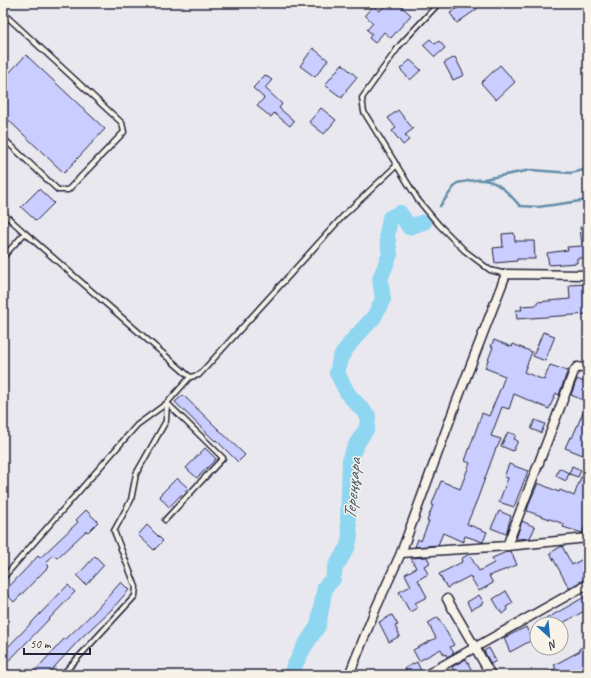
<svg xmlns="http://www.w3.org/2000/svg" width="591" height="678" viewBox="0 0 591 678" font-family="Caveat,sans-serif">
	<style>
		.lines { fill: none; stroke-linecap: round; stroke-linejoin: round }
		.stream { stroke: #638ea8; stroke-width: 2.5 }
		.river { stroke: #8fd6f1; stroke-width: 16 }
		.building { fill: #c9cdff; stroke: #22223b }
		.service-casing { stroke: #22223b; stroke-width: 7 }
		.minor-casing { stroke: #22223b; stroke-width: 11 }
		.service { stroke: #f7f3e8; stroke-width: 4 }
		.minor { stroke: #f7f3e8; stroke-width: 8 }
		.labels { text-anchor: middle; dominant-baseline: central; stroke-width: 3; stroke-linejoin: round; paint-order: stroke }
		.water-label { font-size: 18px; font-style: italic; fill: #435872; stroke: #f7f3e8 }
	</style>
	<rect width="100%" height="100%" fill="#e9e8ef"/>
	<filter id="ink" filterUnits="userSpaceOnUse"><feTurbulence type="fractalNoise" baseFrequency=".025" numOctaves="2"/><feDisplacementMap in="SourceGraphic" scale="8" xChannelSelector="R" yChannelSelector="G"/><feConvolveMatrix kernelMatrix="1 2 1 2 8 2 1 2 1" color-interpolation-filters="sRGB"/></filter>
	<g filter="url(#ink)">
		<g class="lines">
			<g class="stream">
				<path d="M484 179 531 170 571 173 588 169"/>
				<path d="M440 206 457 183C465 182 474 179 482 180 498 180 510 195 520 206L538 207 588 200"/>
			</g>
			<path class="river" d="M290 675 304 647 318 626 325 587 333 579 335 568 348 546 350 536 348 519 350 458 357 443 367 428 368 416 348 394 337 373 340 358 351 342 374 317 383 299 380 279 390 254 387 235 390 218 400 213 409 227 424 222"/>
		</g>
		<g class="building">
			<path d="M387 3H406L402 7 411 15 391 38 384 32 375 43 369 38 372 34 367 30 373 23 365 15 373 6 380 11Z"/>
			<path d="M465 3H473L477 9 457 23 450 13Z"/>
			<path d="M430 39 435 44 439 41 445 48 435 57 423 45Z"/>
			<path d="M313 48 328 60 315 77 300 66Z"/>
			<path d="M26 55 105 129 64 173 3 115V70L8 74Z"/>
			<path d="M455 57 464 75 453 80 444 63Z"/>
			<path d="M410 60 421 70 410 80 400 69Z"/>
			<path d="M342 64 357 77 346 90H347L342 98 325 85Z"/>
			<path d="M500 65 515 82 496 100 481 83Z"/>
			<path d="M265 75 272 80 265 88 282 104 279 108 294 121 290 126 274 113 271 117 257 106 264 98 253 88Z"/>
			<path d="M321 108 336 120 324 134 309 122Z"/>
			<path d="M398 110 413 129 405 135 409 140 403 145 392 131 396 128 388 118Z"/>
			<path d="M39 189 54 203 36 221 21 207Z"/>
			<path d="M588 226V258H577V263L549 265 547 253 568 250 567 247 582 246 580 227Z"/>
			<path d="M514 233 515 241H534L535 259H517V261L495 263 493 248 503 247 502 234Z"/>
			<path d="M587 284 588 314 517 319 516 310H522L521 306 537 305V302L570 299 569 285Z"/>
			<path d="M543 332 555 336 545 361 533 356Z"/>
			<path d="M494 340 512 347 513 344 532 352 524 372 544 380 550 365 568 371 566 375 559 395 556 393 549 409 514 394 509 409 502 407 491 436 501 439 497 448H496L477 500 467 524 487 532 483 542 465 536 463 542 443 533 438 545 415 547 418 539 421 541 429 521H427L433 505 432 504 441 481 460 489 470 463 465 461 482 413 489 416 501 387 505 376 485 368 493 347 491 346Z"/>
			<path d="M577 379 588 384V395L585 401 571 395Z"/>
			<path d="M183 395 245 455 238 462 216 440 215 441 175 402Z"/>
			<path d="M588 401V444L583 455 565 448 570 437 572 438Z"/>
			<path d="M535 420 545 424 541 433 531 429Z"/>
			<path d="M508 432 516 435 514 439 518 441 513 451 501 446Z"/>
			<path d="M205 448 216 459 197 478 186 468Z"/>
			<path d="M509 464 528 471 514 507 499 502 508 478 504 477Z"/>
			<path d="M572 466 581 470 578 477 569 474Z"/>
			<path d="M559 468 569 473 566 481 556 476Z"/>
			<path d="M581 477 588 479V525L586 524 582 533 563 527 564 524 527 511 530 501 538 483 559 492 560 490 574 496Z"/>
			<path d="M177 478 188 488 169 507 159 496Z"/>
			<path d="M86 510 98 522 88 532 86 531 57 558 53 555 46 563 49 566 14 602 4 592 38 556 40 558 78 522 76 520Z"/>
			<path d="M499 511 511 516 506 534 491 528Z"/>
			<path d="M522 521 535 527 530 538 517 539H516Z"/>
			<path d="M147 525 163 541 154 550 138 535Z"/>
			<path d="M562 546 572 565 588 556V577L569 588 550 553Z"/>
			<path d="M509 551H511L517 565 489 576 493 583 479 591 470 576 447 588 439 574 462 562 461 559 469 554 479 571 494 563 492 558Z"/>
			<path d="M95 556 104 565 86 585 77 576Z"/>
			<path d="M427 557 430 563 424 566 428 574 418 580 427 597 415 603 417 608 410 612 399 592 411 586 405 574 416 568 411 558Z"/>
			<path d="M121 582 129 590 111 610 81 638 47 675H31L65 638 66 639 94 612Z"/>
			<path d="M68 585 75 592 3 667V652Z"/>
			<path d="M506 591 513 603 506 607 508 610 502 614 493 599Z"/>
			<path d="M479 595 484 603 471 610 467 602Z"/>
			<path d="M588 595V609L561 624H537Z"/>
			<path d="M392 615 398 625 395 626 400 636 389 642 379 622Z"/>
			<path d="M438 617 454 645 450 647 454 653 447 657 446 654 444 655 441 649 419 661 413 650 436 638 428 623Z"/>
			<path d="M526 627 532 640 510 652 504 638Z"/>
			<path d="M588 644V668L575 675H540L556 668 554 665 580 651 579 649Z"/>
			<path d="M489 648 496 661 491 664 484 651Z"/>
			<path d="M466 659 474 675H456L452 667Z"/>
			<path d="M417 662 421 671 413 675H408L405 668Z"/>
		</g>
		<g class="lines">
			<defs>
				<g id="service">
					<path d="M439 3 400 45 362 98 364 112 418 200 439 225 465 251 490 270 506 274"/>
					<path d="M3 138 58 190H68L124 132 122 123 3 13"/>
					<path d="M3 213 25 233 3 257"/>
					<path d="M25 233 190 377 199 375 344 215 397 165"/>
					<path d="M165 520 223 458 167 403"/>
					<path d="M3 578 137 425 167 403 190 377"/>
					<path d="M62 675 135 596 136 587 114 531 131 500 136 474 166 421 167 403"/>
				</g>
				<g id="minor">
					<path d="M507 546 574 371 577 367 588 369"/>
					<path d="M401 553 507 546 588 538"/>
					<path d="M447 599 491 675"/>
					<path d="M349 675 376 608 401 553 455 406 506 274 588 275"/>
					<path d="M426 675 588 584"/>
				</g>
			</defs>
			<use href="#service" class="service-casing"/>
			<use href="#minor" class="minor-casing"/>
			<use href="#service" class="service"/>
			<use href="#minor" class="minor"/>
		</g>
	</g>
	<g class="labels">
		<g class="water-label">
			<text transform="translate(352 489) rotate(-85)">Тереңқара</text>
		</g>
	</g>
	<rect width="591" height="678" fill="none" stroke="#f7f3e8" stroke-width="16"/>
	<rect x="8" y="8" width="575" height="662" fill="none" stroke="#22223b" stroke-width="1.5" filter="url(#ink)"/>
	<g transform="translate(549 636) rotate(153)"><circle r="19" fill="#f7f3e8" stroke="#a29fa3"/>
	<path d="M0-3L7 15L0 10L-7 15Z" fill="#1f6fb2"/>
	<text y="-6" font-size="11" font-weight="bold" text-anchor="middle" fill="#22223b">N</text>
	</g>
	<path d="M24 648v6h66v-6" fill="none" stroke="#22223b" stroke-width="2"/>
	<text x="30" y="648" font-size="12" fill="#22223b" stroke="#f7f3e8" stroke-width="3" paint-order="stroke">50 m</text>
</svg>
